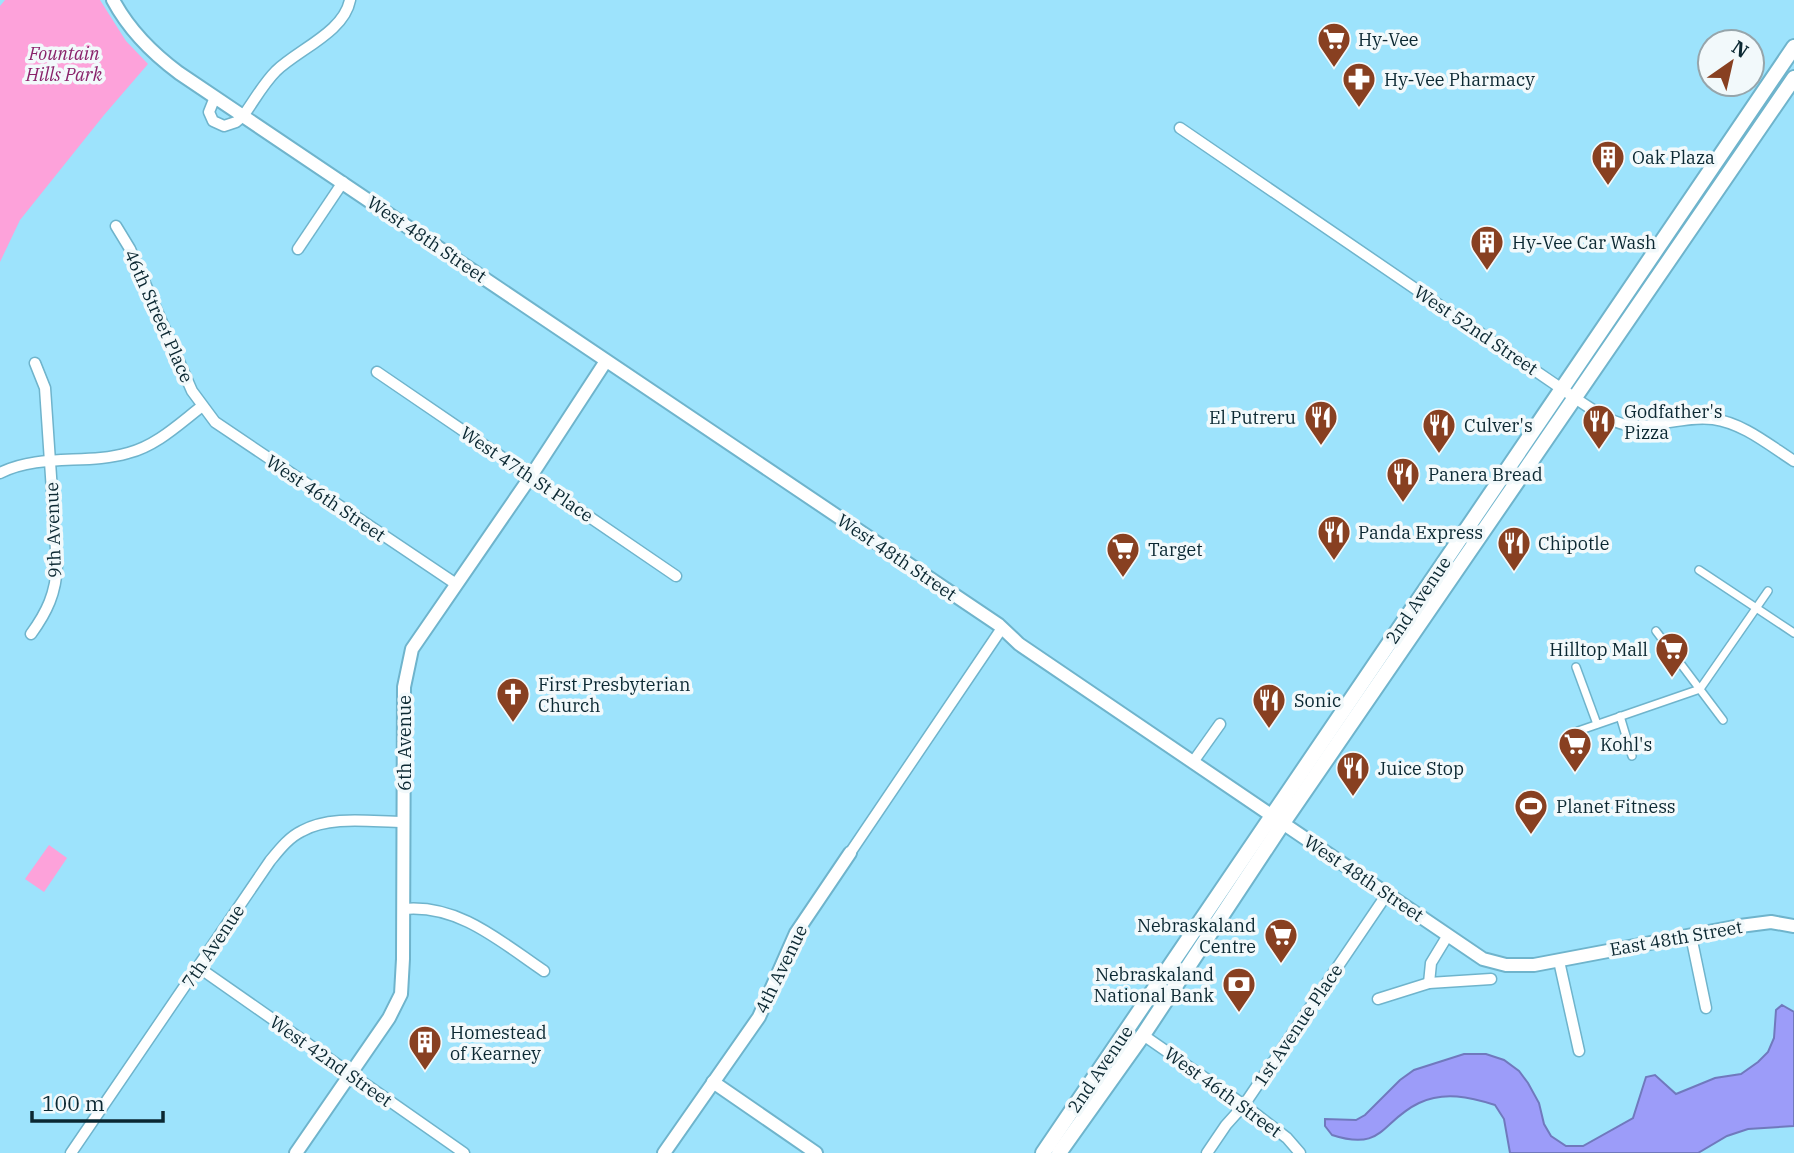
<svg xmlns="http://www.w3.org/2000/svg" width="1794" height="1153" viewBox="0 0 1794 1153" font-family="'IBM Plex Serif',serif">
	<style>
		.green { fill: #fda2da }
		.water { fill: #9c9cf9; stroke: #7079bd; stroke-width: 2 }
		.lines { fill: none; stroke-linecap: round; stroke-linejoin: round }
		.pedestrian-casing { stroke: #6fb4cc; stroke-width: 10 }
		.minor-casing { stroke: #6fb4cc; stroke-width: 13 }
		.tertiary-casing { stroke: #6fb4cc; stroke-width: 16 }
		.secondary-casing { stroke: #6fb4cc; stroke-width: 18 }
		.pedestrian { stroke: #fff; stroke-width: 7 }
		.minor { stroke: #fff; stroke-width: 10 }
		.tertiary { stroke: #fff; stroke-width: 12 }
		.secondary { stroke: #fff; stroke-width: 14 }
		.labels { text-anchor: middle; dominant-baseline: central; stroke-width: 7; stroke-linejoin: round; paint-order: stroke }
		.poi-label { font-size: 18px; fill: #0b2832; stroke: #f2f9fb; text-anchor: start }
		.park-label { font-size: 18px; font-style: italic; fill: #8a236b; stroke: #f2f9fb }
		.street-label { font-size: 18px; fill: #0b2832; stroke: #f2f9fb }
	</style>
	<rect width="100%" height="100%" fill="#9de3fc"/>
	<g class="green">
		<path d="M5 0H100L126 41 148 64 104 115 20 220 0 262V6Z"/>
		<path d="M49 845 67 858 44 892 25 879Z"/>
	</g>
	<path class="water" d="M1782 1005 1794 1012V1126L1748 1129 1727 1136 1698 1153H1510L1504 1119 1495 1105C1470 1097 1444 1091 1419 1103 1381 1121 1384 1152 1332 1135L1325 1126V1119L1356 1120 1365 1115 1400 1080 1414 1070 1464 1054H1486L1504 1060 1519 1071 1528 1083 1539 1103 1544 1124 1551 1136 1566 1146H1583L1633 1118 1646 1077 1655 1075 1676 1094 1715 1078 1741 1074 1758 1062 1768 1052 1774 1038 1776 1010Z"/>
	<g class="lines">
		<defs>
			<g id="pedestrian">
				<path d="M1699 570 1794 633"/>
				<path d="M1656 631 1723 720"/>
				<path d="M1576 667 1597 724"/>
				<path d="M1620 716 1632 756"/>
				<path d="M1578 731 1700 689 1768 591"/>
			</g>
			<g id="minor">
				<path d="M215 97 209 112 213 121 224 126 236 122 243 116C254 101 263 84 276 71 299 49 344 32 350 0"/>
				<path d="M1180 128 1562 389C1583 403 1612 427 1638 426 1664 425 1688 416 1713 419 1743 423 1769 445 1794 461"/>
				<path d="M116 226 130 249 192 391 215 422 456 584"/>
				<path d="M298 249 343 182"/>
				<path d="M377 372 676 576"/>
				<path d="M0 473C40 453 87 465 128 453 156 446 179 424 201 407"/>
				<path d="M31 634C47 612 56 593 57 565L45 388 35 363"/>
				<path d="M1193 762 1220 724"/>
				<path d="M850 853 1002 628"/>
				<path d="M404 909C459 904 501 942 544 971"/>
				<path d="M1691 936 1706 1008"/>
				<path d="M1559 961 1579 1051"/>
				<path d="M198 967 464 1153"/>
				<path d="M1429 983 1431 963 1448 935"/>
				<path d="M1378 999 1429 983 1491 979"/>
				<path d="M1143 1035 1244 1105 1287 1138 1300 1153"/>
				<path d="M71 1153 270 861C279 850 289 837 302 831 331 815 372 822 404 822"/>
				<path d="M1207 1153 1226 1125 1244 1105 1387 894"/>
			</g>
			<g id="tertiary">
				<path d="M113 0C129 30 152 53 179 73L999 625 1019 644 1483 959 1506 965H1534L1740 926 1771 922 1794 926"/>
				<path d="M713 1082 816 1153"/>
				<path d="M296 1153 389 1018 401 994 403 959 404 687 412 649 531 476 606 361"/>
				<path d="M664 1153 759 1017 796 933 850 853"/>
			</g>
			<g id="secondary">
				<path d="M1043 1153 1794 47"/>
				<path d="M1059 1153 1143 1035 1283 823 1794 78"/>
			</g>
		</defs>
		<use href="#pedestrian" class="pedestrian-casing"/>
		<use href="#minor" class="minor-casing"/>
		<use href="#tertiary" class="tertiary-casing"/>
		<use href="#secondary" class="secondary-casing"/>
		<use href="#pedestrian" class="pedestrian"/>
		<use href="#minor" class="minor"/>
		<use href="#tertiary" class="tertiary"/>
		<use href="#secondary" class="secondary"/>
	</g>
	<defs>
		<symbol id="supermarket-pin" viewBox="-11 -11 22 30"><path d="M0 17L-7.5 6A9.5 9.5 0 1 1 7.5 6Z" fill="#884021" stroke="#f2f9fb"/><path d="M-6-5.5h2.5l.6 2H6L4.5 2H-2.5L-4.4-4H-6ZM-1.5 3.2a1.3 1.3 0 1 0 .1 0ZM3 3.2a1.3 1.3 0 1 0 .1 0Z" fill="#fff"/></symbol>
		<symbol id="pharmacy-pin" viewBox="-11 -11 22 30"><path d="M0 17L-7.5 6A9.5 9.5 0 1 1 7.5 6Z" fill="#884021" stroke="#f2f9fb"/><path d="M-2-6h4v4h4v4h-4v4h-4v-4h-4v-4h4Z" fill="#fff"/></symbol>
		<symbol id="building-pin" viewBox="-11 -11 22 30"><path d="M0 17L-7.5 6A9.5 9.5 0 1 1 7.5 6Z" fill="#884021" stroke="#f2f9fb"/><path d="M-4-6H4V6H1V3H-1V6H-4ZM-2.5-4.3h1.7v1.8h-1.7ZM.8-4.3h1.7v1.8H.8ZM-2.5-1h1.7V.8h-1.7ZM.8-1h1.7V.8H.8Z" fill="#fff"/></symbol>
		<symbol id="restaurant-pin" viewBox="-11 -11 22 30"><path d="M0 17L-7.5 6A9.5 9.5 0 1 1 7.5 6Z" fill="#884021" stroke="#f2f9fb"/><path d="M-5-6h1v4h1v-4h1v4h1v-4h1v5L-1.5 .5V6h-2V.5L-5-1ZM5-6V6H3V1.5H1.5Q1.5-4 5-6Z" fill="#fff"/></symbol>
		<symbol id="church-pin" viewBox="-11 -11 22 30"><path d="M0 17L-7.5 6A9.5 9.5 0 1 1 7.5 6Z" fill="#884021" stroke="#f2f9fb"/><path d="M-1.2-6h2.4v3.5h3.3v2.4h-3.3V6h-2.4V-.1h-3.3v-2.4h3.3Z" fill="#fff"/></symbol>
		<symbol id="stadium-pin" viewBox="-11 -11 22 30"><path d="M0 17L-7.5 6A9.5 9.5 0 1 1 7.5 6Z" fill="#884021" stroke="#f2f9fb"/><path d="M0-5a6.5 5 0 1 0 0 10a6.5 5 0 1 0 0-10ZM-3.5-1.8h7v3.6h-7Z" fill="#fff"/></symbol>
		<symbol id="bank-pin" viewBox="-11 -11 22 30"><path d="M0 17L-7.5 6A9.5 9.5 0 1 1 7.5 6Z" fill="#884021" stroke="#f2f9fb"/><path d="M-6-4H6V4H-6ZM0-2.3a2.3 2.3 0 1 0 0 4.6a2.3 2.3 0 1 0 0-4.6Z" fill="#fff"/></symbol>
	</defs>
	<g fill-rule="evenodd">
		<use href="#supermarket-pin" x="1315" y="20" width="38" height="52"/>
		<use href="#pharmacy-pin" x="1340" y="60" width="38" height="52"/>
		<use href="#building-pin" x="1589" y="138" width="38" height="52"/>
		<use href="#building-pin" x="1468" y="223" width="38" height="52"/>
		<use href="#restaurant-pin" x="1302" y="398" width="38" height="52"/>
		<use href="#restaurant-pin" x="1580" y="402" width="38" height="52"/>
		<use href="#restaurant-pin" x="1420" y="406" width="38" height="52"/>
		<use href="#restaurant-pin" x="1384" y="455" width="38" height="52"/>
		<use href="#restaurant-pin" x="1315" y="513" width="38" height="52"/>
		<use href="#restaurant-pin" x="1495" y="524" width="38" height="52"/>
		<use href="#supermarket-pin" x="1104" y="530" width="38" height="52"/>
		<use href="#supermarket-pin" x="1653" y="630" width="38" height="52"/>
		<use href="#church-pin" x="494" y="675" width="38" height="52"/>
		<use href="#restaurant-pin" x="1250" y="681" width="38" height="52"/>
		<use href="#supermarket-pin" x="1556" y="725" width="38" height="52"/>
		<use href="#restaurant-pin" x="1334" y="749" width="38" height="52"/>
		<use href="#stadium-pin" x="1512" y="787" width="38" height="52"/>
		<use href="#supermarket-pin" x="1262" y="916" width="38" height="52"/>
		<use href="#bank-pin" x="1220" y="965" width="38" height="52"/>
		<use href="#building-pin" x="406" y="1023" width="38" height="52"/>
	</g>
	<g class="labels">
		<g class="poi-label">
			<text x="1358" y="39">Hy-Vee</text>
			<text x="1384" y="79">Hy-Vee Pharmacy</text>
			<text x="1632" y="157">Oak Plaza</text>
			<text x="1512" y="242">Hy-Vee Car Wash</text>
			<text x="1624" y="411">Godfather's<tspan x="1624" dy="21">Pizza</tspan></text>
			<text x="1296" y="417" text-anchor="end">El Putreru</text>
			<text x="1464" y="425">Culver's</text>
			<text x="1428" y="474">Panera Bread</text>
			<text x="1358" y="532">Panda Express</text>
			<text x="1538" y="543">Chipotle</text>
			<text x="1148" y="549">Target</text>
			<text x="1648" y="649" text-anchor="end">Hilltop Mall</text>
			<text x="538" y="684">First Presbyterian<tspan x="538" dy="21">Church</tspan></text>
			<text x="1294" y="700">Sonic</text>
			<text x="1600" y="744">Kohl's</text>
			<text x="1378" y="768">Juice Stop</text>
			<text x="1556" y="806">Planet Fitness</text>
			<text x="1256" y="925" text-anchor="end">Nebraskaland<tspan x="1256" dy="21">Centre</tspan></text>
			<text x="1214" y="974" text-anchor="end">Nebraskaland<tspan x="1214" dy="21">National Bank</tspan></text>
			<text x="450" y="1032">Homestead<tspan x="450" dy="21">of Kearney</tspan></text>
		</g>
		<g class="park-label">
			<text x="64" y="53">Fountain<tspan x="64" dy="21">Hills Park</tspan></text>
		</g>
		<g class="street-label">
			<text transform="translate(427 239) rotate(34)">West 48th Street</text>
			<text transform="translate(159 316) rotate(66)">46th Street Place</text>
			<text transform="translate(1476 330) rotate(34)">West 52nd Street</text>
			<text transform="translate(527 474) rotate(34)">West 47th St Place</text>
			<text transform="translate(326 498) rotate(34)">West 46th Street</text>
			<text transform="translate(53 530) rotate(-92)">9th Avenue</text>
			<text transform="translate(897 557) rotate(34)">West 48th Street</text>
			<text transform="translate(1418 600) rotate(-56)">2nd Avenue</text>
			<text transform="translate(404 743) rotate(-90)">6th Avenue</text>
			<text transform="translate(1364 878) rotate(34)">West 48th Street</text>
			<text transform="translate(1676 938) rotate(-10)">East 48th Street</text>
			<text transform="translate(213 946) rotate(-56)">7th Avenue</text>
			<text transform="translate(781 969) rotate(-64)">4th Avenue</text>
			<text transform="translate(1298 1025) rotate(-56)">1st Avenue Place</text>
			<text transform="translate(331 1061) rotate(35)">West 42nd Street</text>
			<text transform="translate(1100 1069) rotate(-56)">2nd Avenue</text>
			<text transform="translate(1223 1092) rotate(36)">West 46th Street</text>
		</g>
	</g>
	<g transform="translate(1731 63) rotate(34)"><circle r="33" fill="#f2f9fb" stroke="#96a5ab" stroke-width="2"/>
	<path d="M0-5L12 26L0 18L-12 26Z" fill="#884021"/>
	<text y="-10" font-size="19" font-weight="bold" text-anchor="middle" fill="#0b2832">N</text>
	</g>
	<path d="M32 1111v10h131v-10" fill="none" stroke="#0b2832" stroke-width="3.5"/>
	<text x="42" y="1111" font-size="21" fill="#0b2832" stroke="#f2f9fb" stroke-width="5" paint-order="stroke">100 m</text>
</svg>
